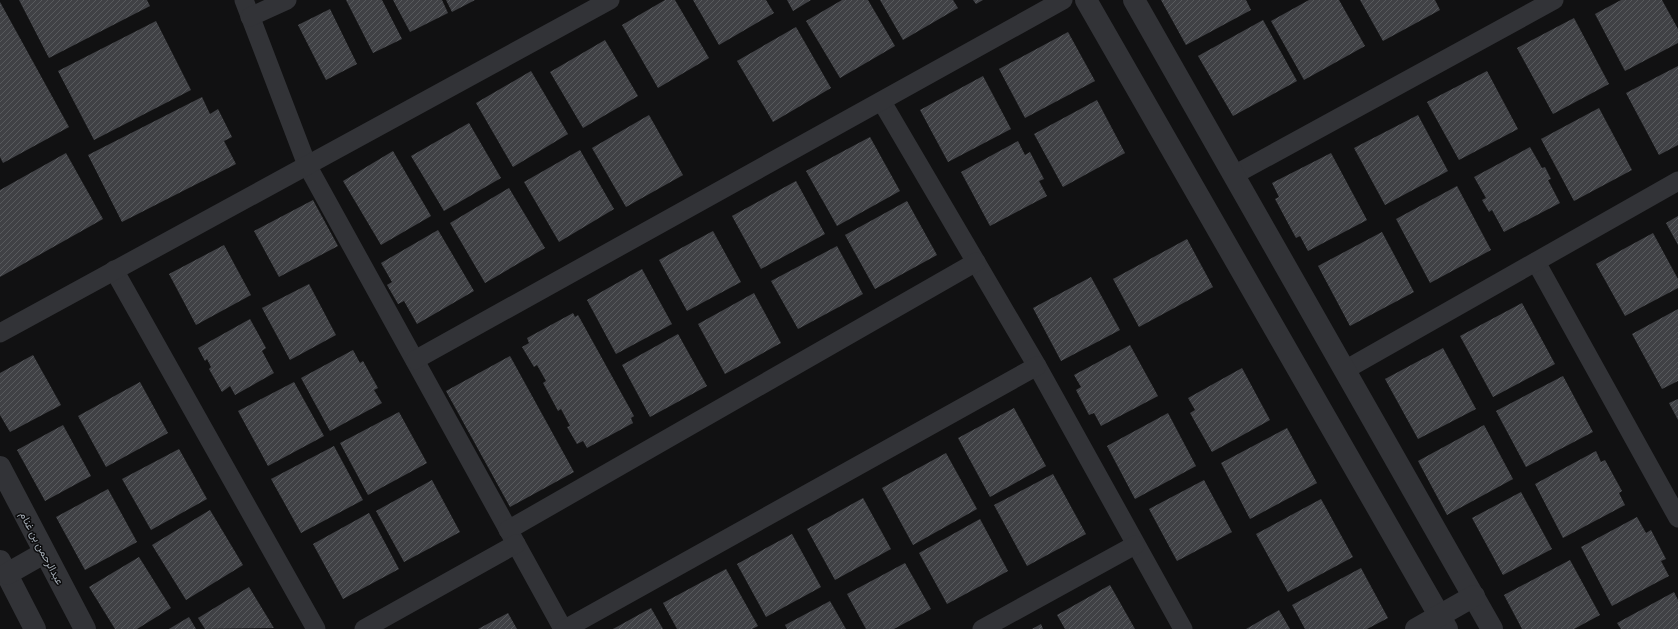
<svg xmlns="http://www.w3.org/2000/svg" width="1678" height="629" viewBox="0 0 1678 629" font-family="'Titillium Web',Vazirmatn,sans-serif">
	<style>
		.building { fill: url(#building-hatch) }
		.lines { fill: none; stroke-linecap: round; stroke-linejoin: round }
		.minor { stroke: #323337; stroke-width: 19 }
		.tertiary { stroke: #323337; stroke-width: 22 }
		.labels { text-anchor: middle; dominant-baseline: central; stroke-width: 3; stroke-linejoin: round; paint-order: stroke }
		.street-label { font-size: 11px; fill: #a2aab3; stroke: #0c0c0d }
	</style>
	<defs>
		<pattern id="building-hatch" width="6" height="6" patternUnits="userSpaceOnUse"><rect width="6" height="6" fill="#404145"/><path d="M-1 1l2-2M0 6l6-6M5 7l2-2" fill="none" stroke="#585a5d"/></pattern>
	</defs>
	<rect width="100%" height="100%" fill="#111112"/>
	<g class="building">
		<path d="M19 0H147L150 6 49 58Z"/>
		<path d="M346 0H382L402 39 373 53Z"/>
		<path d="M393 0H442L448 13 410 32Z"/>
		<path d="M446 0H475L452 12Z"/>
		<path d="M665 0H675L709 58 658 88 622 25Z"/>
		<path d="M693 0H766L774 13 719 45Z"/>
		<path d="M787 0H811L793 11Z"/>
		<path d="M842 0H868L895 46 840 78 806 21Z"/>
		<path d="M880 0H953L958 8 903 40Z"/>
		<path d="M973 0H983L976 4Z"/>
		<path d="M1161 0H1246L1251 10 1186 45Z"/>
		<path d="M1309 0H1339L1365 46 1304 80 1271 21Z"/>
		<path d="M1360 0H1435L1440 10 1383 41Z"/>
		<path d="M1621 0H1662L1678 29V43L1625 71 1595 14Z"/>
		<path d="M0 2 69 127 3 163 0 157Z"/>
		<path d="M330 9 357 64 326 80 298 25Z"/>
		<path d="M1574 18 1609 84 1553 114 1517 48Z"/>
		<path d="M1263 20 1297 81 1233 116 1198 56Z"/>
		<path d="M156 21 191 90 94 140 58 71Z"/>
		<path d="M796 27 831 88 773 122 737 61Z"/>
		<path d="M1068 32 1095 81 1025 118 999 69Z"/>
		<path d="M605 40 638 96 583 128 550 72Z"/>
		<path d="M1678 66V145L1659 155 1626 93Z"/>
		<path d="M531 71 568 134 513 167 476 103Z"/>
		<path d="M1487 71 1518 129 1459 160 1427 102Z"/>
		<path d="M983 76 1011 129 948 162 920 110Z"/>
		<path d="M202 97 210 114 218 109 232 137 224 141 236 164 122 222 88 155Z"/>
		<path d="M1097 100 1125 153 1063 187 1034 134Z"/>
		<path d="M1599 108 1632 170 1574 201 1541 139Z"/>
		<path d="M649 115 683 175 626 207 592 148Z"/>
		<path d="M1418 115 1448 171 1385 205 1354 148Z"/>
		<path d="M469 123 501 178 444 211 411 156Z"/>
		<path d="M870 137 900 191 837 226 806 171Z"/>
		<path d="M1018 141 1025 155 1030 152 1044 179 1039 181 1047 196 990 226 961 172Z"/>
		<path d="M1530 147 1542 168 1545 167 1551 179 1548 180 1560 203 1504 232 1492 210 1489 212 1482 200 1486 198 1474 177Z"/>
		<path d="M580 150 614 209 559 242 524 182Z"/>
		<path d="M393 151 431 216 381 245 343 181Z"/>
		<path d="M66 153 103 219 0 277V190Z"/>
		<path d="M1331 153 1367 220 1308 251 1300 236 1296 238 1275 199 1279 197 1272 183Z"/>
		<path d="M796 181 825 234 761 269 732 216Z"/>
		<path d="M1457 186 1491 250 1430 283 1396 219Z"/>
		<path d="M509 188 545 248 485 283 450 223Z"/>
		<path d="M313 200 338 246 279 277 254 231Z"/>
		<path d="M907 201 937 255 875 289 845 235Z"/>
		<path d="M1678 216V245L1666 223Z"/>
		<path d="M438 230 474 291 417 324 404 301 398 304 387 285 392 282 381 263Z"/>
		<path d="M713 231 741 282 687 311 659 260Z"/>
		<path d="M1382 232 1414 292 1350 326 1318 266Z"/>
		<path d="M1653 233 1678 279V288L1625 316 1596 264Z"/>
		<path d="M1187 239 1213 287 1139 327 1113 279Z"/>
		<path d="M224 245 251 295 196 325 169 274Z"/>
		<path d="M837 246 863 294 798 329 771 281Z"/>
		<path d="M642 269 672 324 616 354 587 300Z"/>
		<path d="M1091 277 1120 330 1061 361 1033 308Z"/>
		<path d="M309 284 336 335 290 360 262 308Z"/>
		<path d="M754 293 781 343 725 374 698 324Z"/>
		<path d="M1522 303 1555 364 1493 397 1460 336Z"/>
		<path d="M1678 309V381L1662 389 1632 334Z"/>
		<path d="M573 313 575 317 578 315 634 416 631 418 633 423 587 448 583 441 577 444 567 427 570 426 561 409 558 411 543 383 546 381 537 365 534 367 522 347 529 343 527 338Z"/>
		<path d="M250 319 266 348 262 351 274 373 235 395 230 386 222 392 209 369 211 367 207 359 205 361 198 348Z"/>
		<path d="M678 334 707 386 650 417 622 365Z"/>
		<path d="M1130 345 1158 396 1101 426 1094 413 1089 415 1076 390 1081 387 1074 375Z"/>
		<path d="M1443 348 1476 409 1418 439 1385 379Z"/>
		<path d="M353 350 360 363 363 361 378 388 374 390 382 403 330 431 301 378Z"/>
		<path d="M33 355 61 405 10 432 0 415V373Z"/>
		<path d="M510 356 574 472 510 507 446 391Z"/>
		<path d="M1242 368 1270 420 1212 452 1190 413 1195 410 1188 398Z"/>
		<path d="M1563 376 1593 432 1526 467 1496 411Z"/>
		<path d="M140 382 168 433 106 467 78 416Z"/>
		<path d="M294 382 324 436 268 466 238 411Z"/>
		<path d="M1678 399V420L1669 403Z"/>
		<path d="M1014 408 1046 466 990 497 958 438Z"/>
		<path d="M399 412 427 463 368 495 340 443Z"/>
		<path d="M1168 413 1196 466 1135 499 1107 446Z"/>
		<path d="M63 425 91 476 45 501 17 450Z"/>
		<path d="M1484 425 1513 479 1447 515 1418 461Z"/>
		<path d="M1287 428 1317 483 1250 519 1221 463Z"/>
		<path d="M334 446 363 500 301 533 271 479Z"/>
		<path d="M179 449 207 499 151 530 122 479Z"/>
		<path d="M1596 451 1601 462 1605 460 1622 491 1619 493 1625 505 1563 538 1535 484Z"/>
		<path d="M946 453 977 509 913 545 882 488Z"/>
		<path d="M1053 474 1086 534 1027 566 994 505Z"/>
		<path d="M432 480 460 532 404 562 376 511Z"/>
		<path d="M1204 480 1232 532 1177 561 1149 509Z"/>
		<path d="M108 489 137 542 85 570 56 517Z"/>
		<path d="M1521 492 1552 549 1503 575 1472 518Z"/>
		<path d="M863 498 891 549 835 580 807 529Z"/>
		<path d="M1321 499 1353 557 1288 592 1256 534Z"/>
		<path d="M210 510 243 565 186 600 152 545Z"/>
		<path d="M369 513 399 569 343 599 313 544Z"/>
		<path d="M1637 517 1646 533 1651 530 1666 559 1661 561 1669 576 1612 606 1581 547Z"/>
		<path d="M980 519 1008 571 947 604 919 553Z"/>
		<path d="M792 534 821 587 766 617 737 564Z"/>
		<path d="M139 557 171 608 137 629H115L89 587Z"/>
		<path d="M1570 560 1600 615 1574 629H1522L1504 595Z"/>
		<path d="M905 563 931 609 894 629H866L847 594Z"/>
		<path d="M1361 568 1388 618 1367 629H1305L1292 605Z"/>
		<path d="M726 569 758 626 752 629H677L663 603Z"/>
		<path d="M1110 585 1135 629H1065L1057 615Z"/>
		<path d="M249 587 274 628 205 629 198 618Z"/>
		<path d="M1674 592 1678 600V629H1621L1617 623Z"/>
		<path d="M830 601 846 629H787L785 625Z"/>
		<path d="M651 608 663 629H613Z"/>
		<path d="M1279 610 1290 629H1246Z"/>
		<path d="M508 613 517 629H478Z"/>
		<path d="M189 617 196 629H169Z"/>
		<path d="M1041 624 1043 629H1032Z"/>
	</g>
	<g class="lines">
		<g class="minor">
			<path d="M244 0 307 165 563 629"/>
			<path d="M250 17 287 0"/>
			<path d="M882 102 1037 366 1183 629"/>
			<path d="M1234 175 1554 0"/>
			<path d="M1536 262 1678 518"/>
			<path d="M114 270 316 629"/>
			<path d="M0 333 610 0"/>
			<path d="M415 360 1063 0"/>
			<path d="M1345 370 1678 181"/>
			<path d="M508 530 976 262"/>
			<path d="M364 629 516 544"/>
			<path d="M565 629 1037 366"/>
			<path d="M982 629 1135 545"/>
		</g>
		<g class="tertiary">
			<path d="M1086 0 1447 629"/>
			<path d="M1134 0 1492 629"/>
			<path d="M0 467 85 629"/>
			<path d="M0 561 35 629"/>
			<path d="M7 574 44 553"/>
			<path d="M1416 629 1474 596"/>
		</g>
	</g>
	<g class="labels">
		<g class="street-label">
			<text transform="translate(42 548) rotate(62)">عبدالرحمن بن غنام</text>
		</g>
	</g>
</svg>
